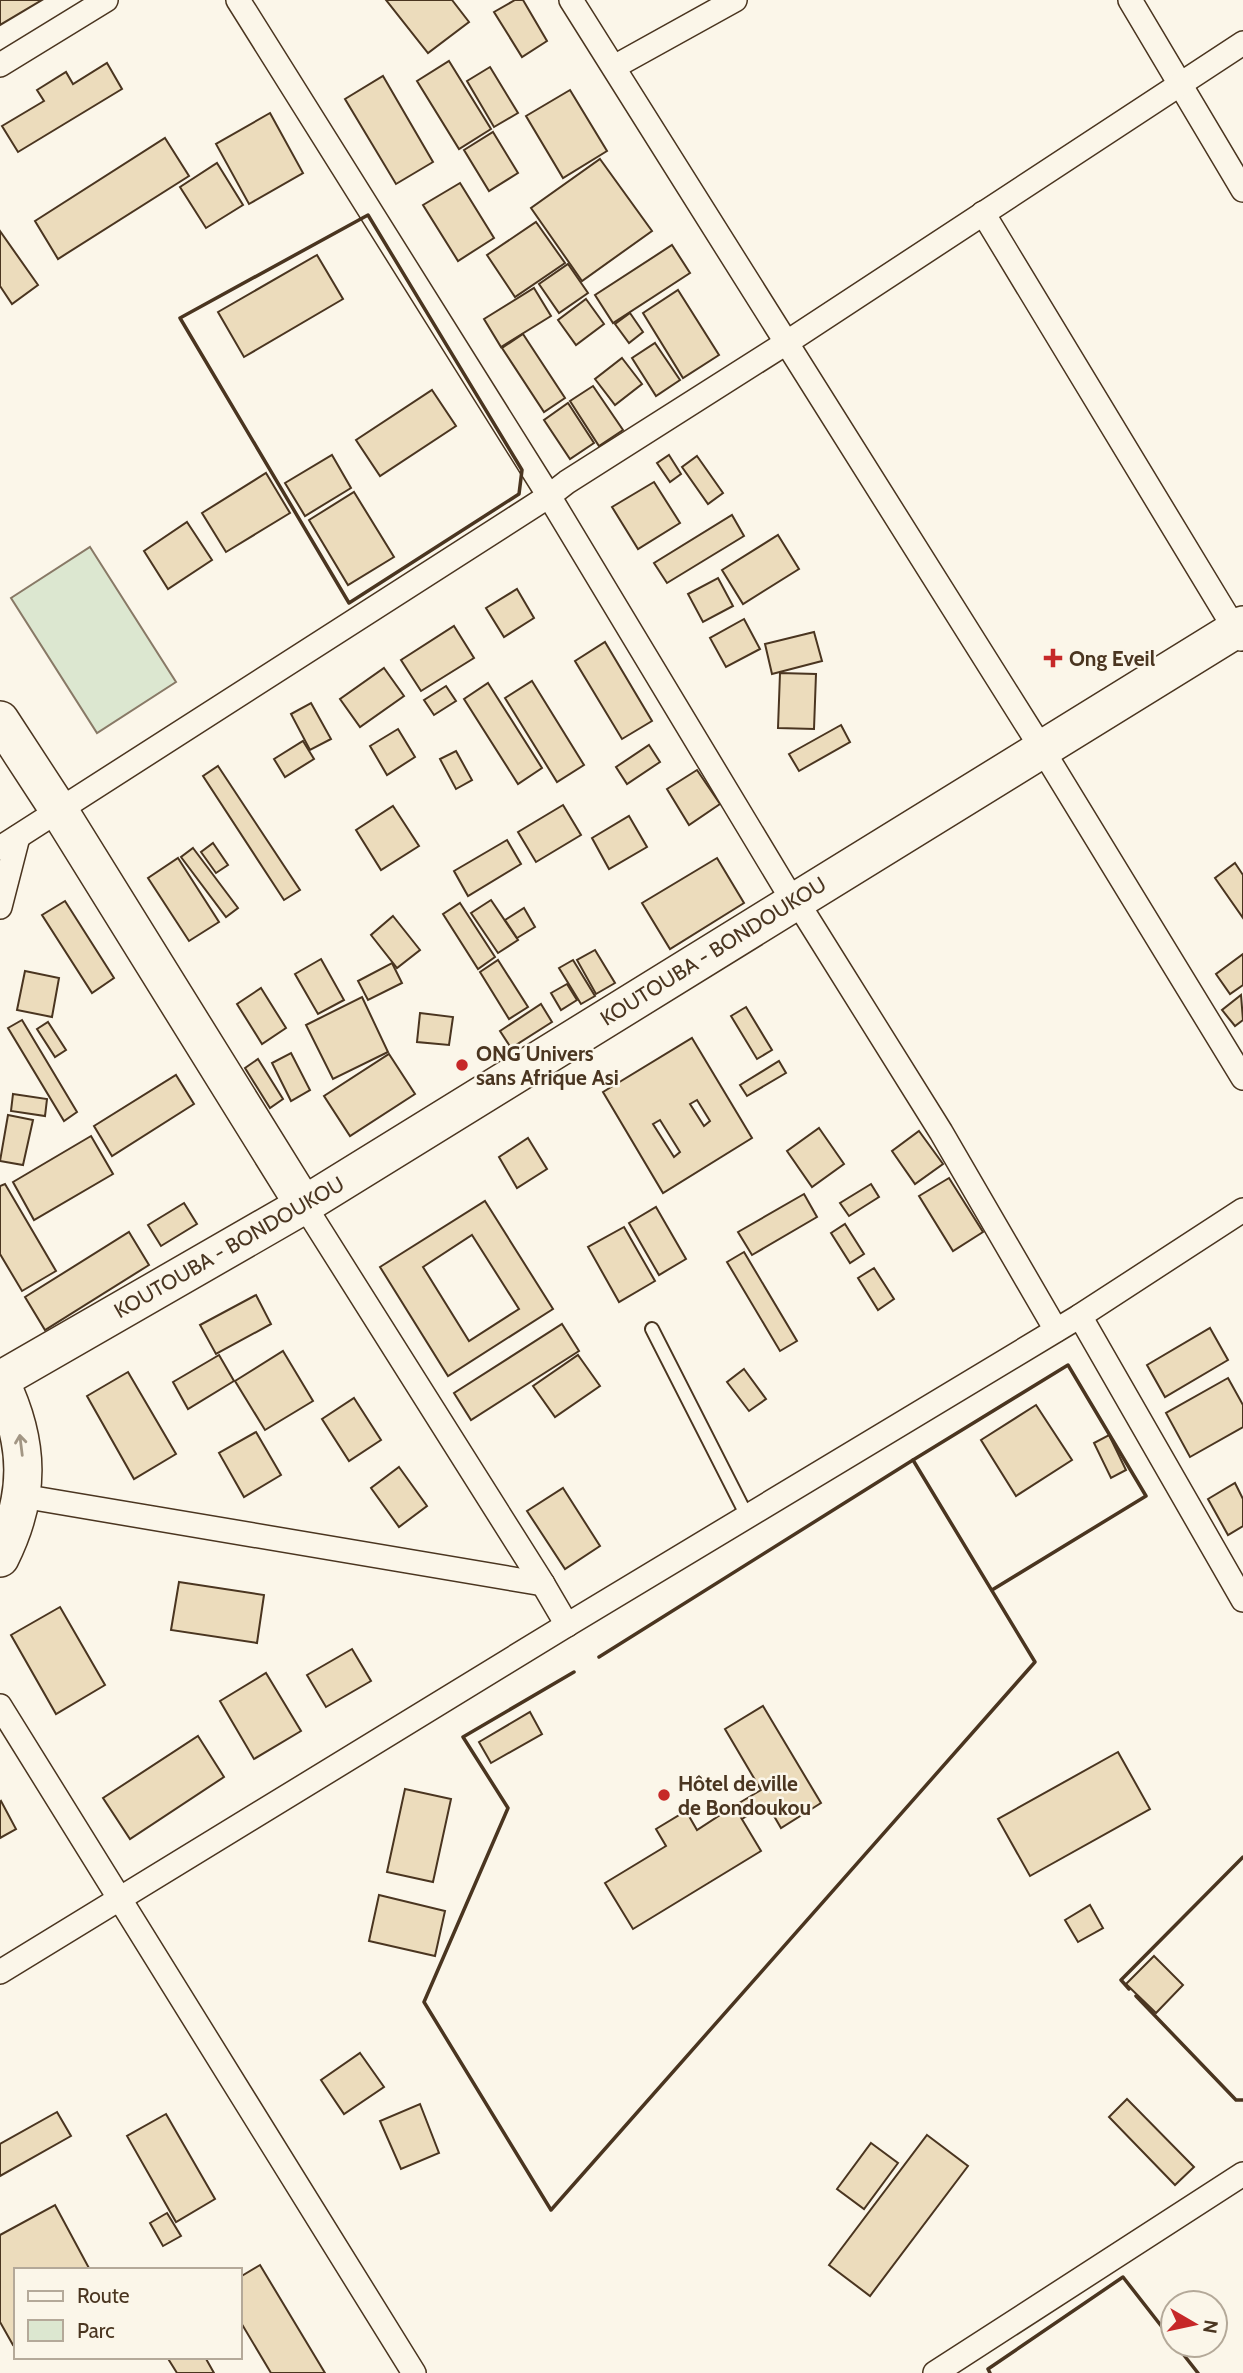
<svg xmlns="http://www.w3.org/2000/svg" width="1243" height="2373" viewBox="0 0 1243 2373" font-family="Cabin,sans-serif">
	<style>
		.green { fill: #dce7d0; stroke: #887966; stroke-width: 2 }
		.building { fill: #ecdcbc; stroke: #4a3520; stroke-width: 2; fill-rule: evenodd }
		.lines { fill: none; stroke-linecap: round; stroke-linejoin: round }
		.service-casing { stroke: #4a3520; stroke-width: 16 }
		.minor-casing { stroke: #4a3520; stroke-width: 26 }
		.primary-casing { stroke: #4a3520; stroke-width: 40 }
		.service { stroke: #fbf6e9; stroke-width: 12 }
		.minor { stroke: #fbf6e9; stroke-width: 23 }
		.primary { stroke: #fbf6e9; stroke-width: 37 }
		.wall { stroke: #4a3520; stroke-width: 3.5 }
		.oneway { stroke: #a29684 }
		.poi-dot { fill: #c62828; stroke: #fbf6e9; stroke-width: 2.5 }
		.labels { text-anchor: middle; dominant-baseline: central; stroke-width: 5; stroke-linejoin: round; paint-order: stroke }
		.poi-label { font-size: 21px; font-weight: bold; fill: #4a3520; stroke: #fbf6e9; text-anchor: start }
		.street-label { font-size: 21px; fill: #4a3520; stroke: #fbf6e9 }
	</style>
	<rect width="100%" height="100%" fill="#fbf6e9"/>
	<path class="green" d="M90 547 176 682 97 733 11 598Z"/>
	<g class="building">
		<path d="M0 0H42L0 25Z"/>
		<path d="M386 0H452L469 22 428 53Z"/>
		<path d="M515 0H523L547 41 522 57 494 12Z"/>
		<path d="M449 61 491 129 459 149 417 81Z"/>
		<path d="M107 63 122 89 18 152 2 126 44 101 37 90 66 72 73 84Z"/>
		<path d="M490 67 518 113 494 127 467 81Z"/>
		<path d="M383 76 433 162 396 184 345 99Z"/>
		<path d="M570 90 607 151 563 178 526 116Z"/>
		<path d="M270 113 303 173 249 204 216 144Z"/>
		<path d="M493 132 518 173 489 191 464 150Z"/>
		<path d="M165 138 189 176 58 259 35 221Z"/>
		<path d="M600 159 652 231 582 281 531 208Z"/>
		<path d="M217 163 243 205 206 228 180 187Z"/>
		<path d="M460 183 494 238 458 261 423 205Z"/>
		<path d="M536 222 565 263 515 297 487 255Z"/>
		<path d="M0 231 38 285 12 304 0 286Z"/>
		<path d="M672 245 690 273 613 323 595 295Z"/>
		<path d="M317 255 343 299 244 357 218 312Z"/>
		<path d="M568 264 588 293 559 313 539 284Z"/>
		<path d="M534 288 551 316 501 347 484 319Z"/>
		<path d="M678 290 719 355 683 378 643 313Z"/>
		<path d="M586 299 604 324 576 345 558 320Z"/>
		<path d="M630 313 643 332 629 343 615 324Z"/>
		<path d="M523 334 565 398 544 412 502 348Z"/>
		<path d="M655 343 680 380 656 396 632 358Z"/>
		<path d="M622 358 642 384 615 405 595 379Z"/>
		<path d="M593 386 623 430 599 446 570 401Z"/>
		<path d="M432 390 456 426 380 476 356 440Z"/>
		<path d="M568 403 594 443 570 459 544 420Z"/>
		<path d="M332 455 351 488 305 516 285 483Z"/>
		<path d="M669 455 681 474 670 482 657 463Z"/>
		<path d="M697 456 723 493 708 504 682 467Z"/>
		<path d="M266 473 290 513 226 552 202 513Z"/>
		<path d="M654 482 680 523 638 549 612 507Z"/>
		<path d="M354 492 394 557 348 585 309 520Z"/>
		<path d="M732 515 744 536 667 583 654 563Z"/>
		<path d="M187 522 212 560 168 589 144 551Z"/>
		<path d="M778 535 799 569 743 604 722 570Z"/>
		<path d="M718 578 733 606 703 622 688 594Z"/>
		<path d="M517 589 534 618 504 637 486 608Z"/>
		<path d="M744 619 760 649 726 667 710 638Z"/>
		<path d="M454 626 474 658 421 691 401 660Z"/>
		<path d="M814 632 822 661 772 674 765 644Z"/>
		<path d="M605 642 652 721 622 739 575 661Z"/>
		<path d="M384 668 404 696 360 727 340 699Z"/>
		<path d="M780 673 816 674 814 729 778 728Z"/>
		<path d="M532 681 584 765 557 782 505 698Z"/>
		<path d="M488 683 542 768 518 784 464 699Z"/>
		<path d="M446 686 456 701 434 715 424 700Z"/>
		<path d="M311 703 331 739 310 750 291 714Z"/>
		<path d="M841 725 850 742 799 771 789 754Z"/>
		<path d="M398 729 415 757 387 775 370 746Z"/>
		<path d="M303 741 314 759 285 777 274 759Z"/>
		<path d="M649 745 660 762 627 784 616 767Z"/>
		<path d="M456 751 472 780 456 789 440 759Z"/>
		<path d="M218 766 300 890 284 900 203 776Z"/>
		<path d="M697 770 720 804 689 825 667 789Z"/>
		<path d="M563 805 581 835 536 862 518 832Z"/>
		<path d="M393 806 419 846 381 870 356 830Z"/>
		<path d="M629 816 647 847 609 869 592 838Z"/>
		<path d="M507 840 521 864 468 896 454 871Z"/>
		<path d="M213 843 228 865 216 873 201 852Z"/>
		<path d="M193 848 238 908 226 917 181 857Z"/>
		<path d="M178 858 219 922 189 941 148 878Z"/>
		<path d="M717 858 744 903 670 949 642 903Z"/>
		<path d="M1235 863 1243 875V918L1215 878Z"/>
		<path d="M491 900 518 940 498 953 471 913Z"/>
		<path d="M65 901 114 978 92 993 42 915Z"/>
		<path d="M460 903 495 957 478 969 443 914Z"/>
		<path d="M524 908 535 927 517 938 505 920Z"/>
		<path d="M393 916 420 950 397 968 371 935Z"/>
		<path d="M595 950 615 983 596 994 577 960Z"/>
		<path d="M1243 954V985L1230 994 1216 974Z"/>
		<path d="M321 959 344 1000 318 1014 295 974Z"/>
		<path d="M498 960 528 1007 509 1019 480 972Z"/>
		<path d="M573 960 595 996 581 1004 559 968Z"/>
		<path d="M392 963 402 983 368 1000 358 981Z"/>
		<path d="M25 971 59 978 52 1017 17 1010Z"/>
		<path d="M567 984 577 1000 561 1010 551 993Z"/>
		<path d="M261 988 286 1028 262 1044 237 1004Z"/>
		<path d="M1241 995 1243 1020 1235 1026 1222 1010Z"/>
		<path d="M362 997 388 1052 333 1079 306 1025Z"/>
		<path d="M541 1004 552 1022 511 1048 500 1031Z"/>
		<path d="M746 1007 772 1050 757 1059 731 1016Z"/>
		<path d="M420 1013 453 1017 449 1045 417 1042Z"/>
		<path d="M22 1020 77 1112 64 1121 8 1028Z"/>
		<path d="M48 1022 66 1050 55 1057 37 1029Z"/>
		<path d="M692 1038 752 1138 663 1193 603 1092ZM697 1100 710 1121 704 1126 690 1104ZM660 1120 680 1152 674 1157 653 1124Z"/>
		<path d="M291 1053 310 1090 291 1101 272 1063Z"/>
		<path d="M389 1054 415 1094 350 1136 324 1096Z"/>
		<path d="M258 1059 283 1099 270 1108 245 1068Z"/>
		<path d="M779 1061 786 1073 747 1096 740 1085Z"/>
		<path d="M176 1075 194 1104 112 1156 94 1126Z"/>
		<path d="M13 1094 47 1099 45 1116 11 1111Z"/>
		<path d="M8 1115 33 1120 23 1165 0 1161Z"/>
		<path d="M819 1128 844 1164 812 1187 787 1151Z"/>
		<path d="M919 1131 943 1164 915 1184 892 1151Z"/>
		<path d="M91 1136 113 1174 34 1220 13 1182Z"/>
		<path d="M528 1138 547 1169 517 1188 499 1157Z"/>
		<path d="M949 1178 983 1232 953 1251 919 1196Z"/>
		<path d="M5 1184 56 1271 22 1291 0 1254V1186Z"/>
		<path d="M871 1184 879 1197 849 1216 840 1203Z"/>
		<path d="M804 1194 817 1217 752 1255 738 1232Z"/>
		<path d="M485 1201 553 1309 448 1376 380 1267ZM472 1235 519 1309 469 1341 423 1267Z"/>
		<path d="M184 1203 197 1224 161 1246 148 1225Z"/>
		<path d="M656 1207 686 1259 659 1275 629 1223Z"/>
		<path d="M845 1224 864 1254 850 1263 831 1233Z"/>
		<path d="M624 1227 655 1281 619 1302 588 1247Z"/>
		<path d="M129 1232 149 1265 45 1330 25 1297Z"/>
		<path d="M744 1252 797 1341 780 1351 727 1262Z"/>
		<path d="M874 1268 894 1299 878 1310 858 1278Z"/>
		<path d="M256 1295 271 1324 216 1354 200 1325Z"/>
		<path d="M562 1324 579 1351 471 1420 454 1393Z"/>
		<path d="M1210 1328 1228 1360 1165 1397 1147 1365Z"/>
		<path d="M283 1351 313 1401 265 1430 235 1381Z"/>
		<path d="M219 1355 234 1381 188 1409 173 1382Z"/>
		<path d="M578 1355 600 1386 555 1417 533 1386Z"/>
		<path d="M744 1369 766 1399 749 1411 727 1382Z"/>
		<path d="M128 1372 176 1454 134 1479 87 1396Z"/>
		<path d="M1228 1378 1243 1405V1427L1190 1457 1166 1413Z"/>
		<path d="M354 1398 381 1440 349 1461 322 1419Z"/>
		<path d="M1036 1405 1072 1460 1016 1496 981 1440Z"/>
		<path d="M256 1432 281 1475 244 1497 219 1453Z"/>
		<path d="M1109 1435 1126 1470 1111 1478 1094 1443Z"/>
		<path d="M399 1467 427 1506 399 1527 371 1488Z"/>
		<path d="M1235 1483 1243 1499V1526L1228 1535 1208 1499Z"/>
		<path d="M563 1488 600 1546 565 1569 527 1511Z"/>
		<path d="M179 1582 264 1595 257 1643 171 1630Z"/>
		<path d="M60 1607 105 1685 56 1714 11 1635Z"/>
		<path d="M352 1649 371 1681 326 1707 307 1675Z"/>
		<path d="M266 1673 301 1731 254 1759 220 1701Z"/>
		<path d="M763 1706 821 1803 781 1828 767 1804 742 1819 734 1806 761 1790 725 1729Z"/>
		<path d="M530 1712 542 1734 491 1763 479 1742Z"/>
		<path d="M198 1736 224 1777 130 1839 103 1798Z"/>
		<path d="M1118 1752 1150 1809 1030 1876 998 1819Z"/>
		<path d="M405 1789 451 1799 433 1882 387 1872Z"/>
		<path d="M1 1801 16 1829 0 1838V1802Z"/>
		<path d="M734 1806 761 1851 633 1929 605 1883 666 1846 656 1829 686 1811 697 1830Z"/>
		<path d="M379 1895 445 1911 435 1956 369 1941Z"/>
		<path d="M1090 1905 1103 1928 1078 1942 1065 1920Z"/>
		<path d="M1154 1956 1183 1985 1156 2013 1126 1984Z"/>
		<path d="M360 2053 384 2087 344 2114 321 2080Z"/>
		<path d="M1127 2099 1194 2167 1175 2185 1109 2117Z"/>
		<path d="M420 2104 439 2153 401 2169 380 2121Z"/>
		<path d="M57 2112 71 2136 0 2176V2144Z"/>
		<path d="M166 2114 215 2199 176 2222 127 2136Z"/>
		<path d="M927 2135 968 2166 870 2296 829 2265Z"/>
		<path d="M871 2143 898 2163 864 2209 837 2189Z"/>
		<path d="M55 2205 90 2270H16V2344L13 2345 0 2322V2235Z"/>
		<path d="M167 2213 181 2236 163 2246 150 2223Z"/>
		<path d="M260 2265 325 2373H271L240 2321V2277Z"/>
		<path d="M167 2357H205L214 2373H177Z"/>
	</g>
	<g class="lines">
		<defs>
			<path id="service" d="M652 1329 747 1516"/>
			<g id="minor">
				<path d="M238 0 549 496 793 901"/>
				<path d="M571 0 1042 749 1243 1078"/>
				<path d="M1130 0 1243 190"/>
				<path d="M0 65 106 0"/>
				<path d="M614 67 735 0"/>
				<path d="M983 213 1241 639"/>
				<path d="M0 848 549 496 567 482 786 343 1243 43"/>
				<path d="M796 900 941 1132 1056 1330"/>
				<path d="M0 907 18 837"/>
				<path d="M304 1205 543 1584 567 1625"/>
				<path d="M1080 1316 1243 1600"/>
				<path d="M22 1496 543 1584"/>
				<path d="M0 1706 414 2373"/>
				<path d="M0 1972 567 1625 1080 1316 1243 1210"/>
				<path d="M935 2373 1243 2174"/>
			</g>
			<g id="primary">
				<path d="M0 720 60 812 304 1205"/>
				<path d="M0 1380 304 1205 1243 625"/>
				<path d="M0 1381C30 1443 31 1496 0 1558"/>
			</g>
		</defs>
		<use href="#service" class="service-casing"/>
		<use href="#minor" class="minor-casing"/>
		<use href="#primary" class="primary-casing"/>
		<use href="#service" class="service"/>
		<use href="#minor" class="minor"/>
		<use href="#primary" class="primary"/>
		<g class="wall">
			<path d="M368 215 522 470 519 494 349 603 180 318Z"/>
			<path d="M913 1460 1068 1365 1146 1496 992 1590"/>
			<path d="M574 1672 463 1737 508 1808 424 2002 551 2210 1035 1662 913 1460 599 1657"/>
			<path d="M1129 1989 1121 1980 1243 1857"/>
			<path d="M1136 1996 1236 2100H1243"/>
			<path d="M1176 2345 1198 2373"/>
			<path d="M990 2373 988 2369 1123 2277 1173 2341"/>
		</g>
	</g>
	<defs><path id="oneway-shaft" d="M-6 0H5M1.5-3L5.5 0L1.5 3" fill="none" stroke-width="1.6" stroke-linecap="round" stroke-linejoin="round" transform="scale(1.75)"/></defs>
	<use class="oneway" href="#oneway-shaft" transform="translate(21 1445) rotate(-97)"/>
	<g class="poi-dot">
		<path d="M1049.5 647.5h7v7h7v7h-7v7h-7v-7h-7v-7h7z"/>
		<circle cx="462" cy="1065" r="7"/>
		<circle cx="664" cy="1795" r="7"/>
	</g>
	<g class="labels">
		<g class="poi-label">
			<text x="1069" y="658">Ong Eveil</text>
			<text x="476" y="1053">ONG Univers<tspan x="476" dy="24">sans Afrique Asi</tspan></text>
			<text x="678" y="1783">Hôtel de ville<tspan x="678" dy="24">de Bondoukou</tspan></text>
		</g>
		<g class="street-label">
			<text transform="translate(713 951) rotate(-32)">KOUTOUBA - BONDOUKOU</text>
			<text transform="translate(229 1247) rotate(-30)">KOUTOUBA - BONDOUKOU</text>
		</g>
	</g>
	<rect x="14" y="2268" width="228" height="91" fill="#fbf6e9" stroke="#b4a999" stroke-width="2"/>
	<rect x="28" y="2291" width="35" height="10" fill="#fbf6e9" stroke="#b4a999" stroke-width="2"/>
	<text x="77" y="2303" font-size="21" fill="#4a3520">Route</text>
	<rect x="28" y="2320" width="35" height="21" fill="#dce7d0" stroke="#b4a999" stroke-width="2"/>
	<text x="77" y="2338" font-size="21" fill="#4a3520">Parc</text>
	<g transform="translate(1194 2324) rotate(99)"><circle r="33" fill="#fbf6e9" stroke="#b4a999" stroke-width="2"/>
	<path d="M0-5L12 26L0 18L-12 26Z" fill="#c62828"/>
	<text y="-10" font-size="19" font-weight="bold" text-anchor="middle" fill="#4a3520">N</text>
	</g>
</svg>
